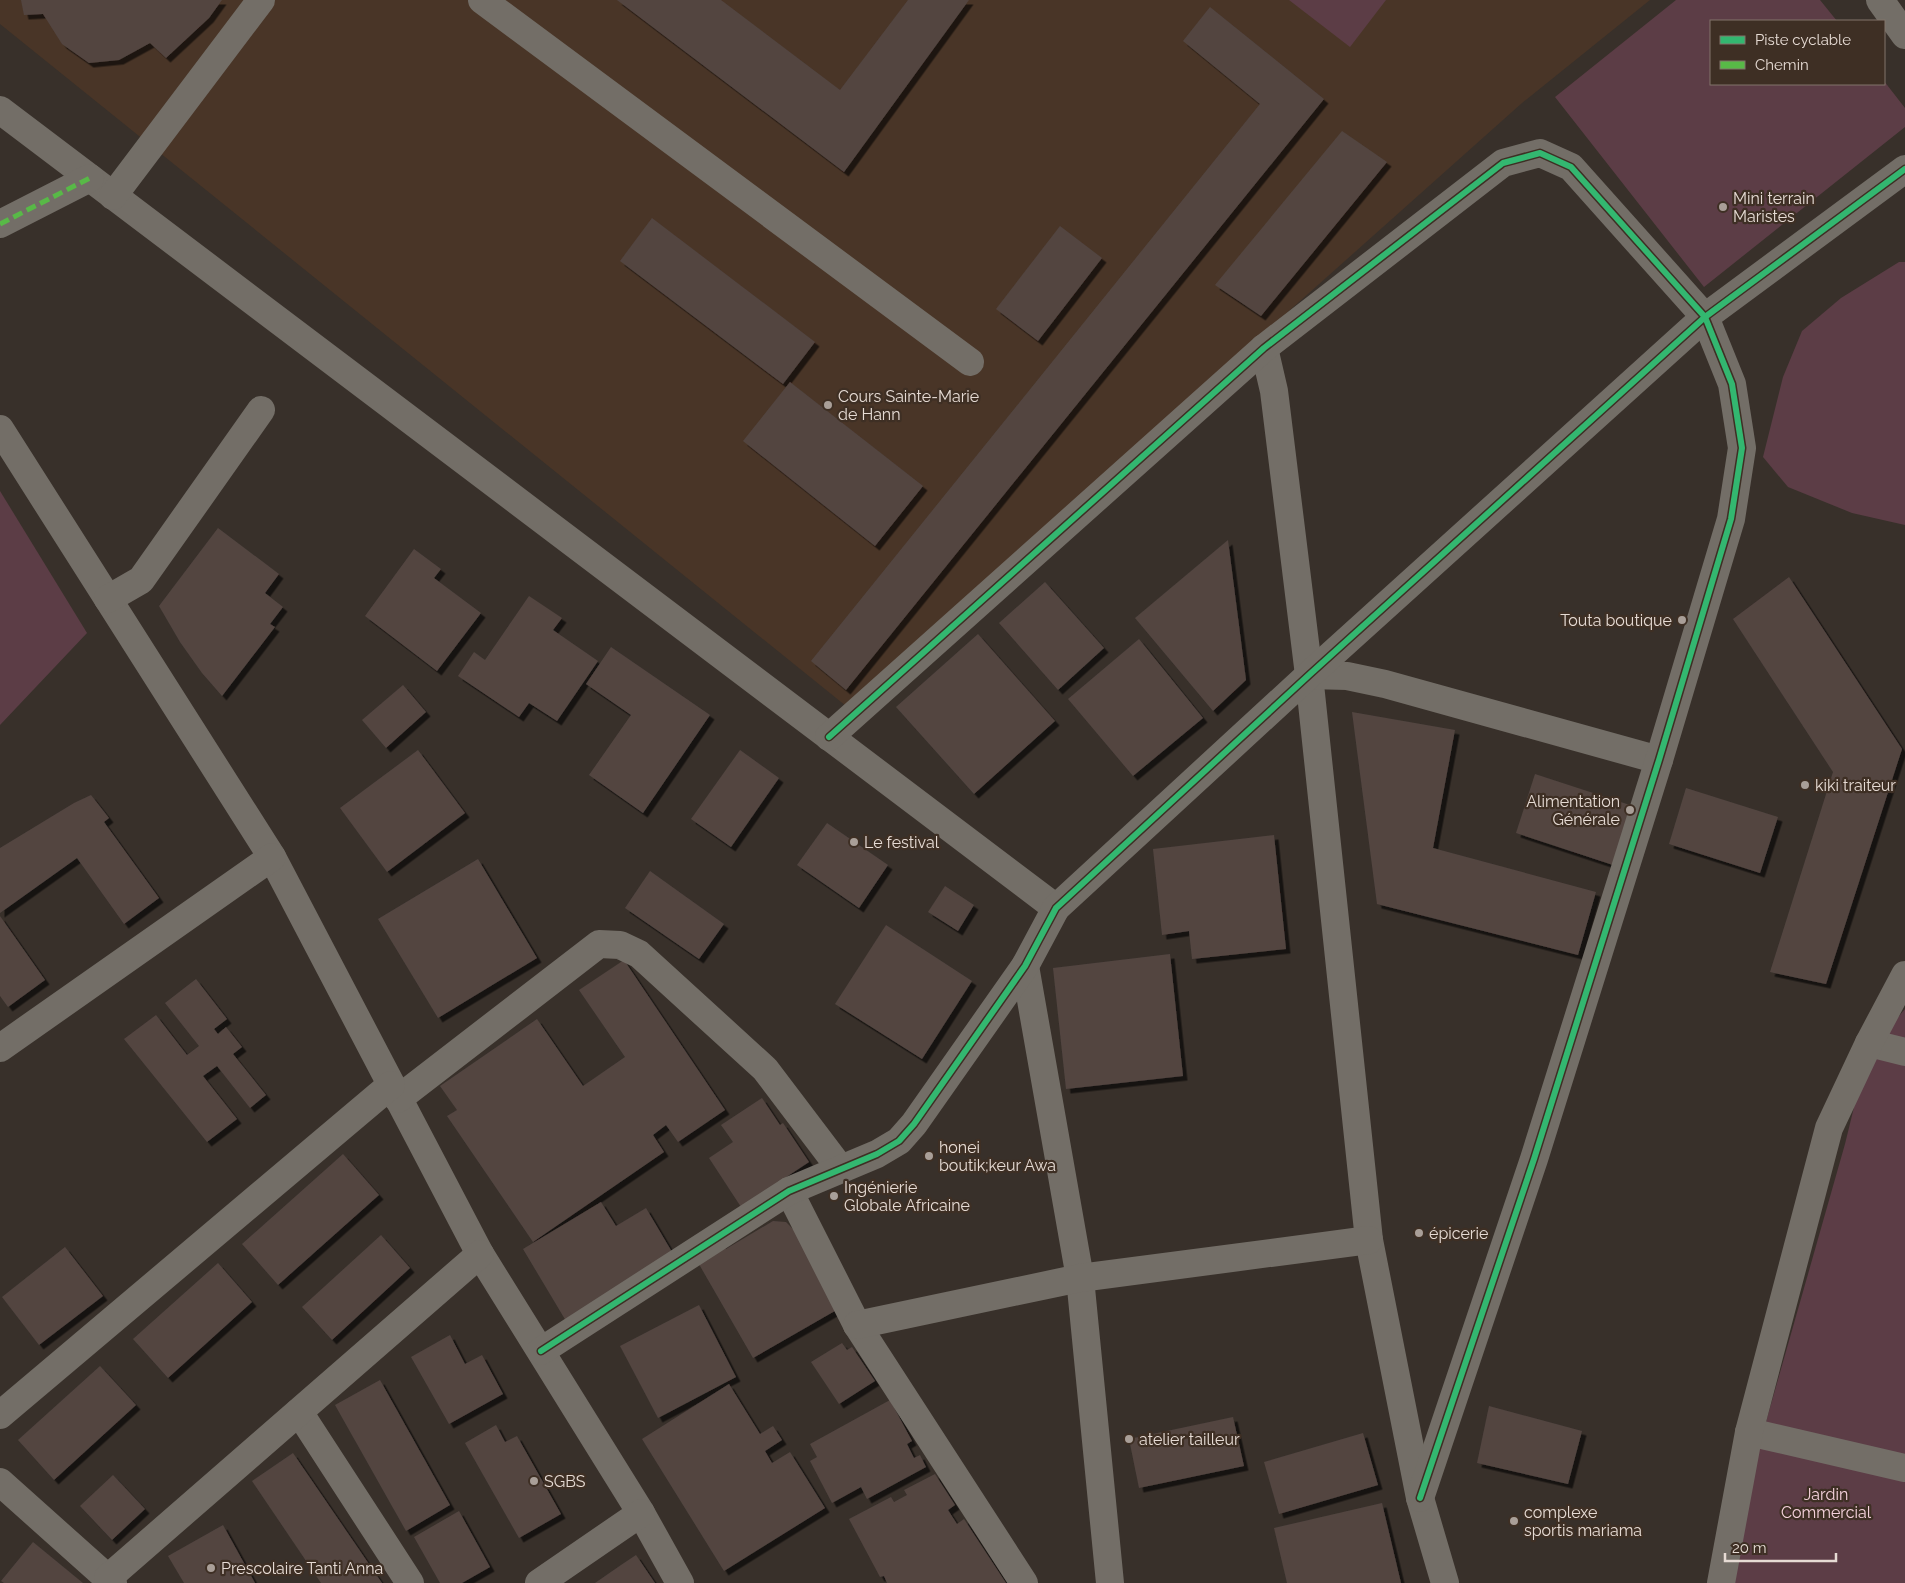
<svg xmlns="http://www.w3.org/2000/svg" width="1905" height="1583" viewBox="0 0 1905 1583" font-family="Raleway,sans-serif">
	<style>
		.built { fill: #493527 }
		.green { fill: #5c3d46 }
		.building { fill: #524541; filter: url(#shadow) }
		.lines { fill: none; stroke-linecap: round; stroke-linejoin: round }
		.minor { stroke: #736e67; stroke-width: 28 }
		.quiet { stroke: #58b947; stroke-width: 5; stroke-dasharray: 10 5; stroke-linecap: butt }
		.cycleway-casing { stroke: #3e2f24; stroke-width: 9 }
		.cycleway { stroke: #33b770; stroke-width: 6 }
		.poi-dot { fill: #a99f98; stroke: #3e2f24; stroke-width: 2 }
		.labels { text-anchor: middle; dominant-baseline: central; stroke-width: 4.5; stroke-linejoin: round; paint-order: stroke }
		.poi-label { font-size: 16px; fill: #e6dbd4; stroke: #3e2f24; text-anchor: start }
		.park-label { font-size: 16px; fill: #f5d2dc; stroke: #3e2f24 }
	</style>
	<defs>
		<filter id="shadow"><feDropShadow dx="4.5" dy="4.5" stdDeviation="0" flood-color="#0009"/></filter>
	</defs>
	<rect width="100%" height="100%" fill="#38302a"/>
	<path class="built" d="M0 0H1650L1522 103 846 706 0 24Z"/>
	<g class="green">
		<path d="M1289 0H1386L1350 47Z"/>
		<path d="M1676 0H1820L1837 21H1711V84H1884V81L1905 108V127L1704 287 1555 97Z"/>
		<path d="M1899 262H1905V525L1852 513 1788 487 1763 457 1783 377 1802 331 1841 298Z"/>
		<path d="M0 491 87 633 0 725Z"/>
		<path d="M1905 1009V1583H1729L1754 1464 1845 1144 1867 1054Z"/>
	</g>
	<g class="building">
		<path d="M21 0H222L209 18 166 58 150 43 119 60 89 63 62 44 43 14 24 15Z"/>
		<path d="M617 0H721L840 90 908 0H969L844 172Z"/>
		<path d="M1210 7 1324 99 846 690 811 661 1260 104 1183 41Z"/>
		<path d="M1342 131 1387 162 1261 316 1215 285Z"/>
		<path d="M652 218 815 342 783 384 620 261Z"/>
		<path d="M1060 226 1102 258 1038 341 996 309Z"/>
		<path d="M790 382 923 486 875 546 743 441Z"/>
		<path d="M218 528 279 574 265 593 283 607 270 624 275 627 222 696 202 673 180 642 159 606Z"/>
		<path d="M1228 540 1246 680 1213 711 1135 618Z"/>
		<path d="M414 549 441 569 434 578 481 613 437 671 365 616Z"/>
		<path d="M1789 577 1902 749 1826 984 1770 972 1833 772 1733 619Z"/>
		<path d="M1045 582 1104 648 1058 690 999 623Z"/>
		<path d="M529 596 562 618 553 630 598 661 557 721 529 703 519 717 458 676 474 652 485 660Z"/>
		<path d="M978 634 1055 721 974 794 896 707Z"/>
		<path d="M1139 639 1203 718 1133 776 1068 699Z"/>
		<path d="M611 647 710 715 643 813 589 775 631 715 586 684Z"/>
		<path d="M403 685 426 712 386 748 362 720Z"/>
		<path d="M1352 712 1455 730 1433 848 1596 892 1578 955 1377 904Z"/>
		<path d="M418 750 465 813 387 872 340 808Z"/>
		<path d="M740 750 779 778 731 847 691 819Z"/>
		<path d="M1535 774 1633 806 1613 865 1516 833Z"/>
		<path d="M1686 788 1778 817 1760 873 1669 844Z"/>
		<path d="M91 795 109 818 104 822 159 898 124 924 77 858 0 913V848L74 803Z"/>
		<path d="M827 823 888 865 859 908 797 865Z"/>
		<path d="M1274 835 1286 949 1192 959 1189 931 1162 935 1153 849Z"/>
		<path d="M478 859 537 958 438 1018 378 919Z"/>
		<path d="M650 871 724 924 699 959 625 908Z"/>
		<path d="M945 886 974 905 958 931 928 912Z"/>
		<path d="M0 916 45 980 8 1007 0 996Z"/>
		<path d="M886 925 972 981 922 1059 835 1004Z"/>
		<path d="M1170 954 1183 1076 1066 1089 1053 968Z"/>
		<path d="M624 960 725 1110 678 1142 666 1125 653 1135 664 1152 533 1242 447 1116 457 1110 440 1086 537 1019 583 1086 625 1057 579 990Z"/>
		<path d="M196 979 227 1019 214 1029 218 1034 226 1027 242 1047 233 1054 266 1095 250 1108 217 1066 203 1076 237 1119 207 1142 124 1039 156 1015 187 1055 199 1046 165 1003Z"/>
		<path d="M762 1098 780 1125 783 1123 809 1162 741 1207 709 1158 733 1142 721 1125Z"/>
		<path d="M343 1154 379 1195 278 1285 242 1244Z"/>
		<path d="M601 1202 616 1226 646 1208 678 1262 569 1326 523 1249Z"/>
		<path d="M773 1221 786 1222 797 1233 840 1308 753 1358 696 1259 722 1244 726 1249Z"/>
		<path d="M381 1235 410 1268 332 1340 302 1307Z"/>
		<path d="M65 1247 103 1296 39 1345 2 1297Z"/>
		<path d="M218 1263 252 1302 168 1378 133 1339Z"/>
		<path d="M699 1305 736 1377 658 1418 620 1346Z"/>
		<path d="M450 1335 465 1364 482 1355 503 1394 449 1424 411 1357Z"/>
		<path d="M842 1343 847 1350 852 1347 875 1381 839 1404 811 1362Z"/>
		<path d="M100 1366 136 1405 54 1480 18 1440Z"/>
		<path d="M380 1380 450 1505 406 1531 335 1405Z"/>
		<path d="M729 1384 760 1434 773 1426 782 1440 765 1451 772 1463 790 1452 825 1508 724 1571 642 1439Z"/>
		<path d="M890 1400 912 1441 907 1444 914 1458 920 1455 926 1467 867 1499 861 1487 832 1503 810 1461 817 1457 810 1444Z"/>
		<path d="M1489 1406 1582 1431 1568 1484 1477 1463Z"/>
		<path d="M1233 1417 1244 1466 1139 1488 1129 1439Z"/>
		<path d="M496 1425 505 1442 517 1436 561 1514 519 1538 465 1443Z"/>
		<path d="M1363 1433 1378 1485 1279 1514 1264 1462Z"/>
		<path d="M293 1453 382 1583H321L252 1481Z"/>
		<path d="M935 1474 955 1505 948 1510 957 1524 964 1519 1006 1583H887L884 1576 880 1577 849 1519 891 1497 894 1502 907 1495 904 1490Z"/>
		<path d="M113 1475 145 1509 112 1540 80 1506Z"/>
		<path d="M1382 1503 1401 1583H1287L1274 1528Z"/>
		<path d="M459 1511 490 1567 462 1583H440L414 1537Z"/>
		<path d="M223 1525 255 1583H184L168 1556Z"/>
		<path d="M33 1542 83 1583H4L1 1581Z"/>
		<path d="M636 1555 655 1583H595L621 1565Z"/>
	</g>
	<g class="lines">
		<g class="minor">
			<path d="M482 0 970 362"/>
			<path d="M1880 0 1905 35"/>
			<path d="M0 110 1056 908"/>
			<path d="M113 196 261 0"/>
			<path d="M0 224 90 178"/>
			<path d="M1264 348 1274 391 1309 675 1369 1240 1420 1498 1445 1583"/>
			<path d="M0 429 272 857 480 1254 641 1513 680 1583"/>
			<path d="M108 599 141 580 261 410"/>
			<path d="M1309 675 1347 676 1385 684 1659 760"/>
			<path d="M829 737 1264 348 1503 163 1540 153 1571 167 1705 317 1732 384 1742 448 1731 519 1659 760 1534 1159 1420 1498"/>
			<path d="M1025 966 1080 1278 1110 1583"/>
			<path d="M1869 1043 1905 1052"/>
			<path d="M0 1048 272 857"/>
			<path d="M398 1099 599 944 620 945 639 954 765 1069 840 1168"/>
			<path d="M789 1191 857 1325 1024 1583"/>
			<path d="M857 1325 1080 1278 1369 1240"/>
			<path d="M541 1351 789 1191 877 1154 899 1141 914 1124 1025 966 1056 908 1309 675 1705 317 1905 169"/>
			<path d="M299 1412 410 1583"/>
			<path d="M0 1415 391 1085"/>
			<path d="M1749 1432 1905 1468"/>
			<path d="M0 1482 113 1583"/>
			<path d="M108 1578 480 1254"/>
			<path d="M539 1583 641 1513"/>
			<path d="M1721 1583 1749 1432 1829 1128 1869 1043 1905 975"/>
		</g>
		<path class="quiet" d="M0 224 90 178"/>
		<defs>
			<g id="cycleway">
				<path d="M829 737 1264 348 1503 163 1540 153 1571 167 1705 317 1732 384 1742 448 1731 519 1659 760 1534 1159 1420 1498"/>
				<path d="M541 1351 789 1191 877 1154 899 1141 914 1124 1025 966 1056 908 1309 675 1705 317 1905 169"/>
			</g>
		</defs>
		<use href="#cycleway" class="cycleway-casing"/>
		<use href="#cycleway" class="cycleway"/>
	</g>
	<g class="poi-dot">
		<circle cx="1723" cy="207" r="5"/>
		<circle cx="828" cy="405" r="5"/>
		<circle cx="1682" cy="620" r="5"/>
		<circle cx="1805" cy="785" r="5"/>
		<circle cx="1630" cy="810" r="5"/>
		<circle cx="854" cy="842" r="5"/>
		<circle cx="929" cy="1156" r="5"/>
		<circle cx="834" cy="1196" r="5"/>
		<circle cx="1419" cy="1233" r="5"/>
		<circle cx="1129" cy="1439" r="5"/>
		<circle cx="534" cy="1481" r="5"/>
		<circle cx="1514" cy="1521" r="5"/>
		<circle cx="211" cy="1568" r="5"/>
	</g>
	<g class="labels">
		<g class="poi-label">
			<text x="1733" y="198">Mini terrain<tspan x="1733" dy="18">Maristes</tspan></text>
			<text x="838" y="396">Cours Sainte-Marie<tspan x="838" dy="18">de Hann</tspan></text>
			<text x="1672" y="620" text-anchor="end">Touta boutique</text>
			<text x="1815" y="785">kiki traiteur</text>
			<text x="1620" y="801" text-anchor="end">Alimentation<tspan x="1620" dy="18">Générale</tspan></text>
			<text x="864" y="842">Le festival</text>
			<text x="939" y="1147">honei<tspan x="939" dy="18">boutik;keur Awa</tspan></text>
			<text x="844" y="1187">Ingénierie<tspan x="844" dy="18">Globale Africaine</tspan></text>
			<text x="1429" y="1233">épicerie</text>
			<text x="1139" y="1439">atelier tailleur</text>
			<text x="544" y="1481">SGBS</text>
			<text x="1524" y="1512">complexe<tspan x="1524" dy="18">sportis mariama</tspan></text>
			<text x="221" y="1568">Prescolaire Tanti Anna</text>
		</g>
		<g class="park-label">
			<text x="1826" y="1494">Jardin<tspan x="1826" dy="18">Commercial</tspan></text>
		</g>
	</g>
	<rect x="1710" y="20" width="175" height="65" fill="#3e2f24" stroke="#81746a"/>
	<rect x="1720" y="36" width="25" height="8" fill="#33b770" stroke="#81746a"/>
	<text x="1755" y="45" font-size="15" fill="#e6dbd4">Piste cyclable</text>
	<rect x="1720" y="61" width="25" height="8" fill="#58b947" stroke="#81746a"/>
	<text x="1755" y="70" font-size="15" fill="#e6dbd4">Chemin</text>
	<path d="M1725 1553v8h111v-8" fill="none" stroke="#e6dbd4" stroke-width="2.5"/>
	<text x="1732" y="1553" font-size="15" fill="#e6dbd4" stroke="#3e2f24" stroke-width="4" paint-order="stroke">20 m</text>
</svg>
